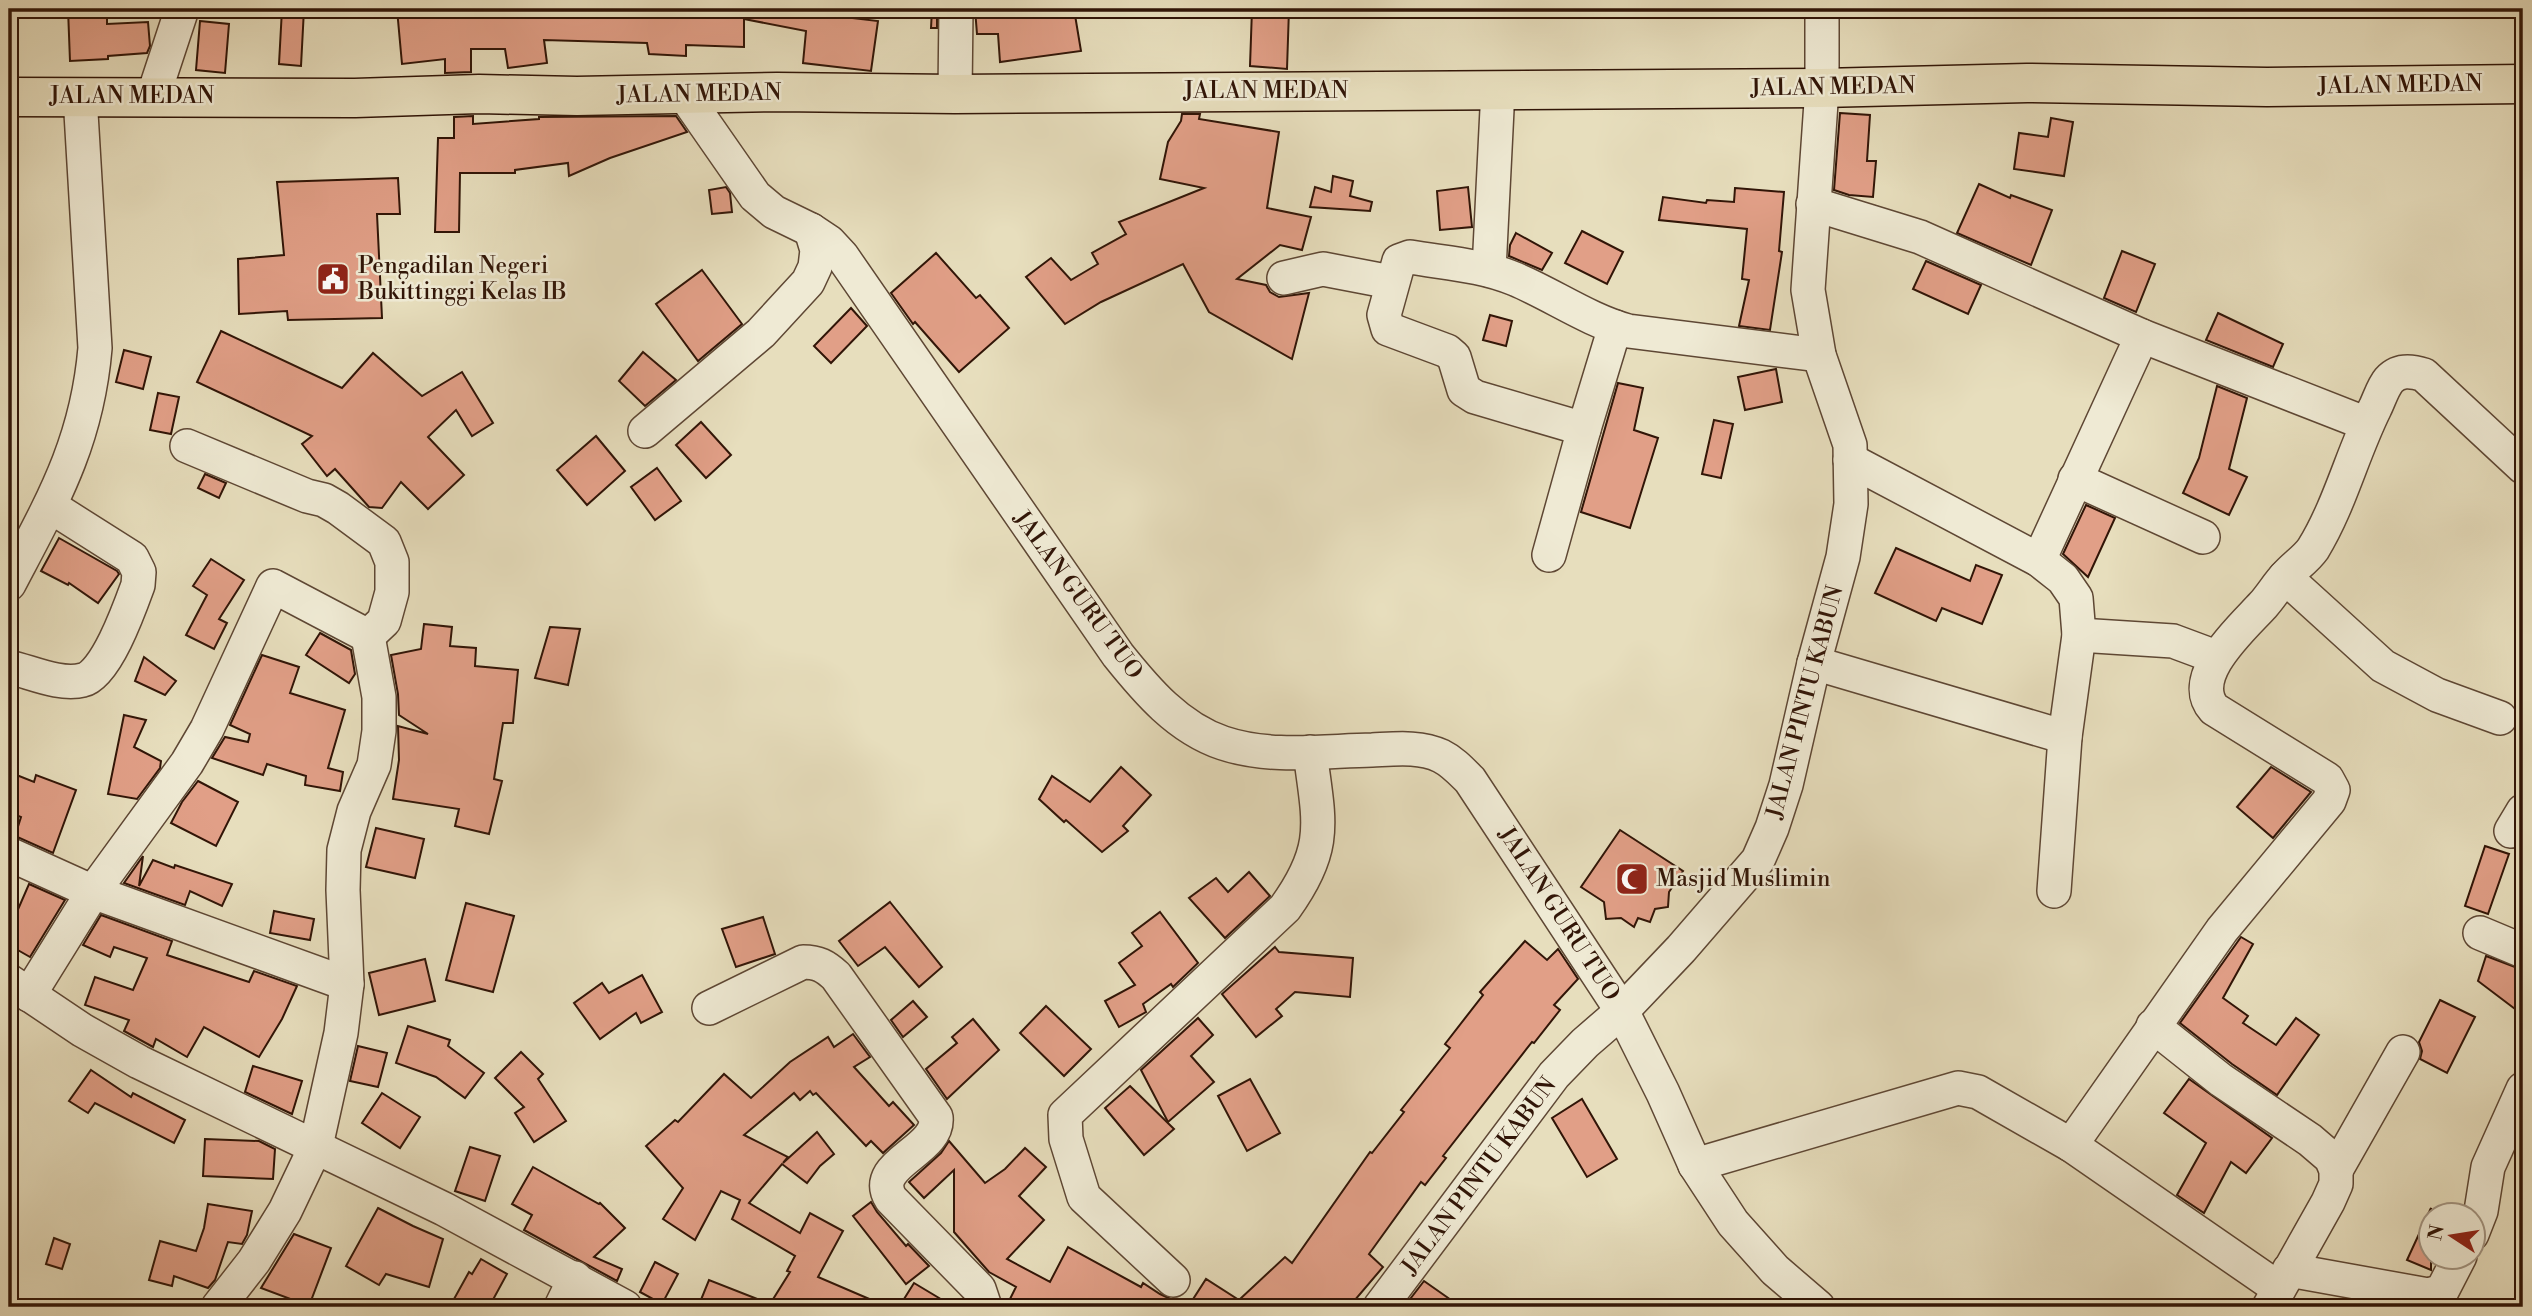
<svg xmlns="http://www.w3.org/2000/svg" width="2532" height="1316" viewBox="0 0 2532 1316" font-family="'Libre Bodoni',serif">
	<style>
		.building { fill: #e19f87; stroke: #311507; stroke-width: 2 }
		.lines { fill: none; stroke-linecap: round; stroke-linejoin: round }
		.minor-casing { stroke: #5e4734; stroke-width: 36 }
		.major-casing { stroke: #311507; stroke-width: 41 }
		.minor { stroke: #efead4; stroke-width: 33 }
		.major { stroke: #e7debd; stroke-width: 38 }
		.labels { text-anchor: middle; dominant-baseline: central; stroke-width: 5; stroke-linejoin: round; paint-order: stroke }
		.street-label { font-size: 23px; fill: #311507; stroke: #efead4 }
		.poi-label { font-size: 23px; fill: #311507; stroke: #efead4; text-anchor: start }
	</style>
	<rect width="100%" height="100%" fill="#e7debd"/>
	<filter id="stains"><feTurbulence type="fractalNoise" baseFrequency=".00286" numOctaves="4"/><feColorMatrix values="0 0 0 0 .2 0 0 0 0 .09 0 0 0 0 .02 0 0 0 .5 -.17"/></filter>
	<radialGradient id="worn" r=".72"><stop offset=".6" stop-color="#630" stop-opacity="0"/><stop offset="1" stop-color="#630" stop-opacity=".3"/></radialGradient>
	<g class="building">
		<path d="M68 9H107V24L148 22 150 46 147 53 108 56V59L70 61Z"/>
		<path d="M282 9H304L301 66 279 64Z"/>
		<path d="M397 9H776L878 21 871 71 803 63 806 31 744 19V47L686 45V56L649 54 647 43 544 40 547 63 508 68 505 49H471V72L445 73V59L402 64Z"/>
		<path d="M932 9H937V28H931Z"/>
		<path d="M975 9H1074L1081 51 1000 62 998 34H977Z"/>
		<path d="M1252 9H1289L1287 69 1250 66Z"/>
		<path d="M200 21 229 24 225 73 196 70Z"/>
		<path d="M1840 113 1870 115 1867 161H1876L1873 197 1849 195 1834 190Z"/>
		<path d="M1182 114H1200L1199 119 1279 132 1267 208 1311 217 1302 250 1280 245 1237 279 1266 285 1270 292 1279 297 1309 293 1292 359 1209 312 1183 264 1101 302 1065 324 1026 277 1051 258 1071 280 1098 264 1092 253 1126 234 1119 222 1204 188 1160 179 1168 142 1181 121Z"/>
		<path d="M473 116V124L539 119V117L676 116 687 132 610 158 569 176 568 163 515 170V173H460L459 232H435L438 138H454V117Z"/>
		<path d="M2051 118 2073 122 2064 176 2014 169 2019 133 2048 137Z"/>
		<path d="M1333 176 1353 181 1350 196 1372 202 1370 211 1310 207 1315 187 1331 192Z"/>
		<path d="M398 178 400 214H377L382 318 288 320 287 311 239 314 238 259 284 255 277 182Z"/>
		<path d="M1979 184 2010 198 2011 195 2052 210 2031 265 1957 233Z"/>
		<path d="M726 187 730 193 732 212 712 214 709 190Z"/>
		<path d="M1468 187 1472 227 1440 230 1437 191Z"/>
		<path d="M1735 188 1784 192 1779 251 1782 252 1770 330 1739 326 1749 280 1742 279 1747 229 1659 220 1663 197 1706 203 1707 200 1734 202Z"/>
		<path d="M1582 231 1623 252 1607 284 1565 263Z"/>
		<path d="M1516 233 1552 253 1542 270 1509 256 1510 245Z"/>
		<path d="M2122 251 2155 264 2136 312 2104 298Z"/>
		<path d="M936 253 976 298 980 295 1009 328 959 372 915 322 913 324 891 293Z"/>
		<path d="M1926 261 1981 285 1968 314 1913 289Z"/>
		<path d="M702 270 742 324 698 361 656 304Z"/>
		<path d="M851 308 867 326 831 363 814 346Z"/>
		<path d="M2218 313 2283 344 2273 367 2206 340Z"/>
		<path d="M1490 315 1512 321 1506 346 1483 340Z"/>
		<path d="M221 331 342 388 373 353 422 396 462 372 493 423 472 436 456 410 428 437 464 475 428 509 401 482 382 508 369 507 335 469 327 476 302 444 312 436 197 382Z"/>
		<path d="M124 350 151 357 143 389 116 382Z"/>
		<path d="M643 352 676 380 645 406 619 381Z"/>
		<path d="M1776 369 1782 402 1745 410 1738 377Z"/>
		<path d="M1618 383 1643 388 1634 430 1658 438 1630 528 1581 512Z"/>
		<path d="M2217 386 2247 398 2229 469 2247 477 2229 515 2183 493 2199 458Z"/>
		<path d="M158 393 179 397 171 434 150 430Z"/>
		<path d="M1714 420 1733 424 1721 478 1702 474Z"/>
		<path d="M701 422 731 455 706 478 676 445Z"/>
		<path d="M596 436 625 471 587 505 557 470Z"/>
		<path d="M657 468 681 501 655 520 631 487Z"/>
		<path d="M205 474 226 483 219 498 198 488Z"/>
		<path d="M2086 505 2115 518 2088 577 2063 554Z"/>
		<path d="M59 538 117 571 119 574 98 603 69 583 68 585 41 571Z"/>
		<path d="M1896 548 1970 581 1976 565 2002 575 1982 624 1942 608 1936 621 1875 593Z"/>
		<path d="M211 559 244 580 219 619 227 623 214 649 186 635 207 595 193 586Z"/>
		<path d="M424 624 452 627 450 646 476 648 475 666 518 670 513 723H503L494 779 502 781 489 834 455 826 459 809 393 799 399 760 398 726 428 734 399 715 398 694 391 655 421 649Z"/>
		<path d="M550 627 580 629 568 685 535 678Z"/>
		<path d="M320 633 351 650 355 674 349 683 306 655Z"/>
		<path d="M262 655 299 667 290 693 345 710 328 768 343 772 340 791 305 785 306 776 267 764 263 775 212 758 225 737 248 742 250 734 230 725Z"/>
		<path d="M144 657 176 681 165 695 135 681Z"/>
		<path d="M124 715 146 720 134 747 161 761 160 768 137 799 108 794Z"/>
		<path d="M1121 767 1151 795 1123 826 1128 831 1102 852 1066 820 1064 822 1039 799 1052 776 1090 802Z"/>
		<path d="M2271 767 2311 792 2273 838 2237 807Z"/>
		<path d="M9 772 34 782 36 775 76 790 53 853 15 836 21 817 9 812Z"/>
		<path d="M198 781 238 802 216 846 171 823 182 802Z"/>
		<path d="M376 828 424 839 415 878 366 867Z"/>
		<path d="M1620 830 1683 871 1669 892 1668 907 1655 909 1650 922 1638 918 1634 927 1621 918 1606 919 1604 902 1581 887Z"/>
		<path d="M2485 846 2509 854 2488 914 2465 906Z"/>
		<path d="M143 856 139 886 153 860 174 868 175 865 232 884 222 906 190 891 185 905 124 883Z"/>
		<path d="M1249 872 1270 896 1225 938 1189 898 1216 878 1228 892Z"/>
		<path d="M29 884 65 900 30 957 9 945V910L16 914Z"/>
		<path d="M890 902 942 967 919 987 885 947 858 966 839 941Z"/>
		<path d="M466 903 514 916 493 992 446 980Z"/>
		<path d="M274 911 314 919 310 940 270 933Z"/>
		<path d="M1160 912 1198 963 1173 987 1171 984 1143 1004 1146 1012 1119 1027 1105 1001 1135 985 1119 963 1142 946 1132 933Z"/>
		<path d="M101 915 172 941 167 955 249 982 254 971 297 986 282 1019 259 1057 204 1027 187 1057 156 1039 153 1047 124 1031 129 1020 85 1005 95 977 133 990 147 958 114 947 110 957 83 945Z"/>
		<path d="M763 917 775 954 736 967 722 929Z"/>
		<path d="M2241 937 2253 944 2223 998 2248 1016 2243 1023 2276 1045 2296 1018 2319 1035 2277 1095 2232 1064 2180 1023Z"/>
		<path d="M1525 941 1547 960 1558 949 1578 979 1554 1005 1560 1010 1534 1043 1532 1042 1443 1156 1446 1158 1425 1185 1421 1182 1369 1254 1383 1267 1349 1307H1188L1206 1279 1239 1300 1285 1257 1292 1263 1370 1152 1372 1153 1404 1112 1401 1110 1450 1048 1445 1044 1483 995 1480 992Z"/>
		<path d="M1275 947 1279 952 1353 958 1350 997 1295 992 1276 1009 1282 1016 1256 1037 1222 994Z"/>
		<path d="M2486 956 2523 970V1015L2478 981Z"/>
		<path d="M425 959 435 1001 379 1015 369 973Z"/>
		<path d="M642 975 662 1012 641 1023 636 1013 600 1039 574 1003 602 983 609 993Z"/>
		<path d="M2440 1000 2475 1017 2447 1073 2420 1059 2422 1051 2419 1042Z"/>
		<path d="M913 1001 927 1017 903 1037 891 1020Z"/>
		<path d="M1046 1006 1091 1049 1064 1076 1020 1033Z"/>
		<path d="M1198 1018 1213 1035 1191 1056 1214 1082 1168 1122 1141 1070Z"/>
		<path d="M973 1019 999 1050 947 1099 926 1069 957 1043 952 1037Z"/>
		<path d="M408 1026 450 1040 448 1046 484 1073 465 1098 436 1077 396 1063Z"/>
		<path d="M853 1034 870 1057 854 1067 889 1106 893 1102 914 1125 883 1153 871 1141 866 1146 816 1093 813 1095 810 1091 800 1100 794 1093 744 1135 788 1157 783 1163 817 1132 834 1154 820 1166 807 1183 782 1164 749 1203 800 1233 810 1213 843 1231 818 1277 888 1307H698L709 1280 770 1304 790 1272 787 1271 795 1256 732 1219 740 1200 721 1191 695 1240 663 1219 683 1188 646 1146 675 1120 678 1122 724 1074 751 1098 790 1062 828 1037 834 1047Z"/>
		<path d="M358 1046 387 1053 378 1087 350 1081Z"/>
		<path d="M521 1052 543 1074 538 1079 566 1121 534 1142 515 1113 524 1107 495 1078Z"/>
		<path d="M253 1066 302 1081 292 1114 245 1092Z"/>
		<path d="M91 1070 131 1097 133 1093 185 1120 174 1143 95 1103 88 1113 69 1101Z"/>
		<path d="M1250 1079 1280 1133 1247 1151 1218 1096Z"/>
		<path d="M2189 1079 2272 1138 2246 1173 2231 1162 2204 1213 2177 1195 2206 1143 2164 1113Z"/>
		<path d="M1130 1086 1174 1129 1144 1155 1105 1108Z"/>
		<path d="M382 1093 420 1117 400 1148 362 1123Z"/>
		<path d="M1582 1099 1617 1159 1587 1177 1552 1118Z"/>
		<path d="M205 1139 259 1141 275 1149 273 1179 203 1176Z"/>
		<path d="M949 1141 985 1183 1005 1169 1025 1148 1046 1167 1019 1196 1044 1220 1007 1259 1050 1282 1068 1247 1141 1287 1143 1283 1160 1294 1188 1307H1006L1016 1287 989 1272 954 1232V1170L924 1198 909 1182 941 1153Z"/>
		<path d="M470 1147 500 1156 485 1201 455 1191Z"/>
		<path d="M533 1167 599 1204 600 1203 625 1228 594 1257 622 1269 617 1281 524 1230 532 1215 512 1204Z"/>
		<path d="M871 1202 877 1212 906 1246 908 1244 929 1266 906 1284 853 1216Z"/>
		<path d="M208 1204 252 1211 247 1235 242 1244 228 1242 215 1280 208 1288 174 1276 172 1286 149 1280 160 1241 196 1251 204 1228Z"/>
		<path d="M378 1208 413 1226 443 1239 429 1287 386 1274 379 1285 346 1266Z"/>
		<path d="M2431 1208V1270L2407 1260Z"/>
		<path d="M294 1234 331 1248 309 1306 261 1288Z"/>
		<path d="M54 1238 70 1244 62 1269 46 1264Z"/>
		<path d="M481 1259 507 1274 489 1307H470L454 1299 469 1272 472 1274Z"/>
		<path d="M655 1262 678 1274 662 1304 640 1292Z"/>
		<path d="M1424 1281 1461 1307H1404Z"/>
		<path d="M914 1283 954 1307H899Z"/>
	</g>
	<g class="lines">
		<defs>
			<g id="minor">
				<path d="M684 94 755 196 774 212 811 230 829 242 842 256 1118 655C1146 690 1178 728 1223 743 1271 759 1323 751 1372 750 1395 749 1420 746 1441 756 1453 762 1461 771 1470 780L1622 1011 1663 1093 1695 1165 1733 1223 1775 1270 1818 1307"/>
				<path d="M955 94 956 9"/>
				<path d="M153 97 182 9"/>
				<path d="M1813 204 1920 237 2142 336 2367 424"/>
				<path d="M1489 270 1498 89"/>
				<path d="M1284 278 1323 269 1391 282"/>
				<path d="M1584 429 1475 397 1464 390 1454 357 1447 351 1388 329 1384 315 1399 261 1410 257C1445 263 1482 265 1515 279 1553 295 1588 320 1628 331L1819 355"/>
				<path d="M645 431 761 333 808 282 815 267 817 250 811 230"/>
				<path d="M187 446 307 496 324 500 338 508 384 542 392 562V592L384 621 368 636"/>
				<path d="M1850 460 2039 560 2063 579 2076 598 2079 635 2065 737 2054 891"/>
				<path d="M2075 479 2203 537"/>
				<path d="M1549 555 1584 429 1615 327"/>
				<path d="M2039 560 2142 336"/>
				<path d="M2285 577 2383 666 2437 695 2500 718"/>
				<path d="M9 584C52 502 87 443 95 348L80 96"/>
				<path d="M2079 635 2173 641 2216 657"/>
				<path d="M1814 663 2065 737"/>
				<path d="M9 667C31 672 60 686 83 680 106 675 130 607 138 585L139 572 132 558 50 506"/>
				<path d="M2511 831 2523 811"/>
				<path d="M9 854 93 892 347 984"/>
				<path d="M2480 933 2523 951"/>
				<path d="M9 981 82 1030 139 1062 444 1209 625 1307"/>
				<path d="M29 995 93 892 187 763 207 729 273 586 368 636"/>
				<path d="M709 1008 803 962C818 962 825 966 836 976L936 1117C940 1152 869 1163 891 1199L979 1289 985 1307"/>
				<path d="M2153 1026 2221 1080 2310 1140 2331 1158 2336 1170V1184L2328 1202 2269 1307"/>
				<path d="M2071 1145 2222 930 2329 801 2333 790 2327 779 2214 709C2186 677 2242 628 2263 605 2272 595 2278 584 2287 575 2295 566 2306 559 2313 549 2340 505 2352 454 2375 408 2379 400 2383 387 2389 380 2399 369 2412 371 2424 375L2523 467"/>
				<path d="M1695 1165 1958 1088 1978 1092 2071 1145 2278 1288"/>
				<path d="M2336 1170 2403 1052"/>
				<path d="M2472 1234 2481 1211 2488 1167 2523 1089"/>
				<path d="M2289 1270 2428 1295 2442 1291 2460 1256"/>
				<path d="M1173 1280 1084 1197 1066 1139 1065 1115 1285 908C1329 847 1319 822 1310 752"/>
				<path d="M218 1307 254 1261 285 1211 316 1146 341 1033 347 984 343 890 344 850 354 811 374 765 379 731V697L368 636"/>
				<path d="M561 1307 575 1278"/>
				<path d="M1380 1307 1554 1075 1585 1043 1622 1011 1681 949 1758 860 1772 828 1786 785 1814 663 1843 557 1851 504 1850 445 1819 355 1808 290 1822 88V9"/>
			</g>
			<path id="major" d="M9 97 355 98 479 94 577 96 777 92 955 94 1822 88 2027 83 2267 87 2523 84"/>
		</defs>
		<use href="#minor" class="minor-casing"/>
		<use href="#major" class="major-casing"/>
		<use href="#minor" class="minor"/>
		<use href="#major" class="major"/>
	</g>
	<defs>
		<symbol id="civic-square" viewBox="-11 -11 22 22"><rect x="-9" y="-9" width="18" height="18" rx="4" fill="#8f2418" stroke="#efead4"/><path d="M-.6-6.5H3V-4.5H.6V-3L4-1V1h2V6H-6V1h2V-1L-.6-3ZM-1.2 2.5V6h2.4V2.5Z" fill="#fff"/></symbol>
		<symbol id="mosque-square" viewBox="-11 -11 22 22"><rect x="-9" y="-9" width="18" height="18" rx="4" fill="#8f2418" stroke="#efead4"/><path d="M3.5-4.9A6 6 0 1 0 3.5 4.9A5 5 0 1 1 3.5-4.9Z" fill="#fff"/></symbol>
	</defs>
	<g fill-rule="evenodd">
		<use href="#civic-square" x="314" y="260" width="38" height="38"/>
		<use href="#mosque-square" x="1613" y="860" width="38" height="38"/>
	</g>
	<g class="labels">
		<g class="street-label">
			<text transform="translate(2400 85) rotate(-1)">JALAN MEDAN</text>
			<text transform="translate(1833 87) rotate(-1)">JALAN MEDAN</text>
			<text x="1266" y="91">JALAN MEDAN</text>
			<text transform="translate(699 94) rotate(-1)">JALAN MEDAN</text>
			<text x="132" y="96">JALAN MEDAN</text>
			<text transform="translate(1078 595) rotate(54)">JALAN GURU TUO</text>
			<text transform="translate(1805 702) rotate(-75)">JALAN PINTU KABUN</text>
			<text transform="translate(1559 914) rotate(57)">JALAN GURU TUO</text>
			<text transform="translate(1479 1176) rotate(-53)">JALAN PINTU KABUN</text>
		</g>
		<g class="poi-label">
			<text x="358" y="266">Pengadilan Negeri<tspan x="358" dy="26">Bukittinggi Kelas IB</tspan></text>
			<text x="1656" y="879">Masjid Muslimin</text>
		</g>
	</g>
	<rect width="2532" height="1316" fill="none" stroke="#e7debd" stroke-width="35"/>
	<rect x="10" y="10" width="2511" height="1295" fill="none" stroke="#311507" stroke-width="3.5"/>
	<rect x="18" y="18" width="2497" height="1281" fill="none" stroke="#311507" stroke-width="2"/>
	<g transform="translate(2452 1236) rotate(282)"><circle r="33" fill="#efead4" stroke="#a39582" stroke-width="2"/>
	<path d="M0-5L12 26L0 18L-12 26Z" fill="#8f2418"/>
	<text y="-10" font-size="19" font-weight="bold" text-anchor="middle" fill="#311507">N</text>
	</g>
	<rect width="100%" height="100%" filter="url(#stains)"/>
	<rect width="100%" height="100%" fill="url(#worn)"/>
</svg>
